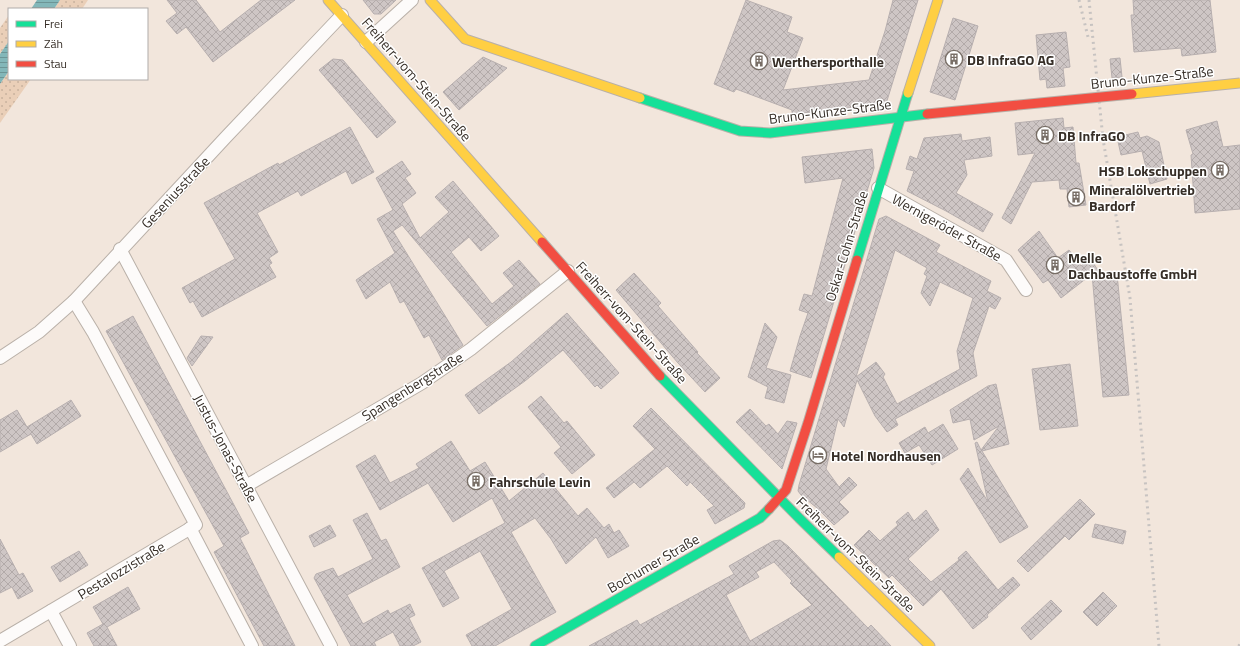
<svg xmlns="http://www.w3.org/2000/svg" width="1240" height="646" viewBox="0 0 1240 646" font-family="'Titillium Web',sans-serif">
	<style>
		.grass { fill: url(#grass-dots) }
		.water { fill: url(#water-rules) }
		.building { fill: url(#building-cross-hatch); stroke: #b7afaf; fill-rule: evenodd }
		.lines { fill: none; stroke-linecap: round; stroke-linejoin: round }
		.street-casing { stroke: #b9b0a8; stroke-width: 14 }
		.fast-casing { stroke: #b9b0a8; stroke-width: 11 }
		.slow-casing { stroke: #b9b0a8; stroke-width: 11 }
		.jam-casing { stroke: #b9b0a8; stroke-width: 11 }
		.street { stroke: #fdfbfa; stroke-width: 12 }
		.fast { stroke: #16e098; stroke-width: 9 }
		.slow { stroke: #ffcf43; stroke-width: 9 }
		.jam { stroke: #f24e42; stroke-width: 9 }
		.rail { stroke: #c7c3c1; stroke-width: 3; stroke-dasharray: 2 4; stroke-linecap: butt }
		.slow-bridge-casing { stroke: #b9b0a8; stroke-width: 11; stroke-linecap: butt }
		.jam-bridge-casing { stroke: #b9b0a8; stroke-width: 11; stroke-linecap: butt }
		.slow-bridge { stroke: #ffcf43; stroke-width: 9 }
		.jam-bridge { stroke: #f24e42; stroke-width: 9 }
		.labels { text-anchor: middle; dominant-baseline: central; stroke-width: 3; stroke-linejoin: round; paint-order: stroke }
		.poi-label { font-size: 14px; font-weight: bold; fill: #362e27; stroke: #fff; text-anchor: start }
		.street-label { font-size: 14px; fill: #362e27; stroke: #fff }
	</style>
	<defs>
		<pattern id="grass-dots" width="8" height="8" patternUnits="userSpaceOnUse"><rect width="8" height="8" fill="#eacfb8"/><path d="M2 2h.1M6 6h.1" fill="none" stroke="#c9b29e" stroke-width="1.8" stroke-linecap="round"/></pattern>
		<pattern id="water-rules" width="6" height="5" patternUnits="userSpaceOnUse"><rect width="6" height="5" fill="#83b7b9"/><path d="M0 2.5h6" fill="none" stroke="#6c9596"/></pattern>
		<pattern id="building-cross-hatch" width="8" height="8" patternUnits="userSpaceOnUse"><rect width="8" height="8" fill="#cec6c5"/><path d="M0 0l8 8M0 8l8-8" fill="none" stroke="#b2aaa9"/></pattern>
	</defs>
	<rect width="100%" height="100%" fill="#f2e6dc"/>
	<g class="grass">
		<path d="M60 0H88L82 9H54Z"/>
		<path d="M9 15V41L0 54V28Z"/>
		<path d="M9 71V79H31L0 123V84Z"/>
	</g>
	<g class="water">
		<path d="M37 0H60L54 9H31Z"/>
		<path d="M9 41V71L0 84V54Z"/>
	</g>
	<g class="building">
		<path d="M167 0H196L220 32 261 0H295L213 62 186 27 177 34 166 21 177 13Z"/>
		<path d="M363 0H396L381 14H374Z"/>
		<path d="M746 0 792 17 787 32 803 38 783 90 869 80 885 31 893 0H918L886 104 792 114V110L736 89 734 92 714 84Z"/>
		<path d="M1133 0H1210L1216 52 1182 56 1181 48 1134 52 1131 15H1134Z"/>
		<path d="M953 18 978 26 955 100 930 92Z"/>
		<path d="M1066 32 1070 67 1063 68 1065 86 1047 88 1046 79 1040 80 1036 35Z"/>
		<path d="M483 57 507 68 459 110 443 92Z"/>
		<path d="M1120 58 1122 77 1112 78 1110 59Z"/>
		<path d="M333 59 343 60 396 122 377 138 319 70Z"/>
		<path d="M1063 118 1064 128 1073 127 1076 163H1079L1086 205 1069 207 1067 189H1060L1059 180 1032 182 1011 224 1002 218 1035 153 1018 155 1015 123Z"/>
		<path d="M1217 121 1223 147 1240 145V209L1195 213 1191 155 1193 154 1186 130Z"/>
		<path d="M350 127 374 172 352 184 346 171 301 196 298 191 257 213 278 252 269 258 272 263 269 265 276 277 202 317 193 301 190 303 182 288 235 259 204 203 278 163 279 165Z"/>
		<path d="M1138 132 1140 138 1147 136 1159 142 1167 179 1150 184 1142 151 1121 155 1117 137Z"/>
		<path d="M961 134 962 141 990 137 992 156 964 160 967 175 956 193 993 214 983 232 946 211 907 191 914 171 906 169 910 156 917 159 924 138Z"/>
		<path d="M872 149 874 168 811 378 790 371 800 336 808 313 799 310 804 294 812 296 843 178 805 183 802 157Z"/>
		<path d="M402 161 411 174 405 178 416 193 402 204 420 238 449 212 435 197 453 181 499 236 481 251 469 237 451 252 492 304 514 286 503 273 519 260 540 284 487 326 402 225 393 231 463 345 442 360 429 335 424 338 404 301 400 303 390 282 366 299 356 280 395 253 377 219 393 210 376 178Z"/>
		<path d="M886 216 940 245 936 252 991 281 987 291 1001 298 995 309 989 306 973 353 977 376 895 419 898 425 887 432 875 416 857 380 844 427 838 419 826 469 839 487 849 477 857 485 839 502 849 512 834 525 817 508 801 495 798 491 799 485 879 219ZM895 250 927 268 924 274 927 276 921 293 930 306 940 282 973 298 957 351 960 369 897 404 883 377 885 374 876 362 856 377Z"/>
		<path d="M1039 231 1058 258 1069 250 1081 266 1090 258 1101 275 1117 274 1129 395 1103 397 1092 274 1061 298 1048 280 1043 283 1018 250Z"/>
		<path d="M634 273 661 303 658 306 698 352 697 353 720 378 705 392 678 363 616 290Z"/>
		<path d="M567 313 619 373 601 389 597 385 595 387 563 350 525 381 479 414 465 395 511 362Z"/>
		<path d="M133 316 249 533 240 538 295 646H264L214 552 224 546 106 331Z"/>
		<path d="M765 323 777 337 766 368 791 375 784 403 765 398 768 387 748 377Z"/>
		<path d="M201 336 213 337 192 366 187 358Z"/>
		<path d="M1070 364 1078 426 1040 430 1032 369Z"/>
		<path d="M996 384 1009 444 982 451 1028 527 1000 543 960 479 968 468 988 502 975 443 977 442 981 450 999 426 974 440 970 419 953 423 950 410 988 386Z"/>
		<path d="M541 396 564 423 567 421 595 455 572 474 554 453 561 447 528 407Z"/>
		<path d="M71 400 81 416 37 444 31 434 0 452V420L17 410 27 427Z"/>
		<path d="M651 408 745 503 744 508 715 524 707 510 714 506 690 482 687 486 667 466 640 488 634 482 614 498 606 488 655 449 633 426Z"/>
		<path d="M750 409 766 426 769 424 778 434 787 421 797 423 782 469 736 422Z"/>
		<path d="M943 424 958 449 932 465 919 445 905 453 899 443 925 427 928 433Z"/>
		<path d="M451 441 470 471 485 462 509 501 543 473 578 516 587 508 604 528 609 524 614 533 619 530 629 546 608 558 596 537 566 564 551 539 535 518 511 532 556 612 495 646H472L466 635 512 609 480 551 444 571 459 598 443 607 422 568 505 523 492 498 453 522 428 483 380 510 356 466 375 455 390 483 419 468 416 464Z"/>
		<path d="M1080 499 1095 514 1069 540 1065 536 1028 572 1017 561Z"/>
		<path d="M926 510 939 530 908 559 931 582 959 560 958 558 966 551 998 590 1013 577 1020 585 987 615 988 617 973 629 941 589 923 606 892 575 889 578 854 545 869 530 880 541 898 525 896 522 908 512 914 521Z"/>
		<path d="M367 513 381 541 386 539 400 567 347 595 363 624 388 610 390 614 410 604 415 615 409 618 421 642 413 646H400L393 632 374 642 376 646H351L314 578 316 574 333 568 338 577 373 559 353 520Z"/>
		<path d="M1095 524 1126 531 1123 544 1092 537Z"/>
		<path d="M330 525 336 536 314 547 309 536Z"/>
		<path d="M0 539 19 575 23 573 33 591 18 599 12 587 0 593Z"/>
		<path d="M780 540 788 546 868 628 871 625 891 646H589L637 620 640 625 734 574 729 566 773 541ZM774 562 792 581 790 583 812 605 750 641 726 595 759 577 756 572Z"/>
		<path d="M79 551 88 565 60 582 51 567Z"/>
		<path d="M128 587 140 609 107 627 117 646H94L87 633 103 624 93 607Z"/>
		<path d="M1103 592 1117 606 1097 626 1083 612Z"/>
		<path d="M1051 600 1062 611 1031 640 1021 628Z"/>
	</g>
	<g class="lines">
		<defs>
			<g id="street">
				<path d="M366 42 412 0"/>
				<path d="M878 188 1006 260 1026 290"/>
				<path d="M120 249 331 646"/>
				<path d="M0 358 39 332 74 301 226 137 342 15"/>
				<path d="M246 486 422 383 471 349 568 271"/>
				<path d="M190 528 252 646"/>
				<path d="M51 611 70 646"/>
				<path d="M0 641 196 525 93 332 74 301"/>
			</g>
			<g id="fast">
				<path d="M640 98 740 131 770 133 927 114"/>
				<path d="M857 260 908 93"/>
				<path d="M660 376 799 518 839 557"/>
				<path d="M535 646 760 518 769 509"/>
			</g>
			<g id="slow">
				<path d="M328 0 542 242"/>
				<path d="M430 0 465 39 640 98"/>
				<path d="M908 93 938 0"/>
				<path d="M839 557 930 646"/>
			</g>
			<g id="jam">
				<path d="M542 242 660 376"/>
				<path d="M769 509 786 490 808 423 857 260"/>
			</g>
		</defs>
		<use href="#street" class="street-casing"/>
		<use href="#fast" class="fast-casing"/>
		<use href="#slow" class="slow-casing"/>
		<use href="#jam" class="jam-casing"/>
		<use href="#street" class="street"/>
		<use href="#fast" class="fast"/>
		<use href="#slow" class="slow"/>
		<use href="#jam" class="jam"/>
		<g class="rail">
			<path d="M1079 0 1088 37"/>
			<path d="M1089 0 1103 139 1130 298 1159 646"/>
			<path d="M1239 646 1240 642"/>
		</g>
		<defs>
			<path id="slow-bridge" d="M1132 94 1240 83"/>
			<path id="jam-bridge" d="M927 114 1132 94"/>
		</defs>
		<use href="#slow-bridge" class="slow-bridge-casing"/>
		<use href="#jam-bridge" class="jam-bridge-casing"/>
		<use href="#slow-bridge" class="slow-bridge"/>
		<use href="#jam-bridge" class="jam-bridge"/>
	</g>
	<defs>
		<symbol id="building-ring" viewBox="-11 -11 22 22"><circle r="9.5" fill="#fff" stroke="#786e66" stroke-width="1.5"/><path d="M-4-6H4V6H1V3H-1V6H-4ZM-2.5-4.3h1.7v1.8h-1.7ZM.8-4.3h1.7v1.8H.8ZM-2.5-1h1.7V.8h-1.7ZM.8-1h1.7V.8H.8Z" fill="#786e66"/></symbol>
		<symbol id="hotel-ring" viewBox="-11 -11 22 22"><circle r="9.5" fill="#fff" stroke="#786e66" stroke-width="1.5"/><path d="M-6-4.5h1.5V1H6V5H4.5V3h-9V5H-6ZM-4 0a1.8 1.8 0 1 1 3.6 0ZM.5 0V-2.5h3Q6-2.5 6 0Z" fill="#786e66"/></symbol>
	</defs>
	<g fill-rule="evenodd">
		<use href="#building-ring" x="944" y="49" width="20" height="20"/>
		<use href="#building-ring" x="749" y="51" width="20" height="20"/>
		<use href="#building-ring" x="1035" y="125" width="20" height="20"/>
		<use href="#building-ring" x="1210" y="160" width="20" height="20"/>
		<use href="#building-ring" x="1066" y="187" width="20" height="20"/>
		<use href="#building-ring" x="1045" y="255" width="20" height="20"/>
		<use href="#hotel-ring" x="808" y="445" width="20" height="20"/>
		<use href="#building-ring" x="466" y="471" width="20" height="20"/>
	</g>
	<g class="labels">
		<g class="poi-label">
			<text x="967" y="59">DB InfraGO AG</text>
			<text x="772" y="61">Werthersporthalle</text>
			<text x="1058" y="135">DB InfraGO</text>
			<text x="1207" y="170" text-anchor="end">HSB Lokschuppen</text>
			<text x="1089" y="189">Mineralölvertrieb<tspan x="1089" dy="16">Bardorf</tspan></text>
			<text x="1068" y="257">Melle<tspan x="1068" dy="16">Dachbaustoffe GmbH</tspan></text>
			<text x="831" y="455">Hotel Nordhausen</text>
			<text x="489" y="481">Fahrschule Levin</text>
		</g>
		<g class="street-label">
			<text transform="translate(1152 77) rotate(-6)">Bruno-Kunze-Straße</text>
			<text transform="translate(417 79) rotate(49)">Freiherr-vom-Stein-Straße</text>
			<text transform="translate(830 111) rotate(-7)">Bruno-Kunze-Straße</text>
			<text transform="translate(175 192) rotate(-47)">Geseniusstraße</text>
			<text transform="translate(947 227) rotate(29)">Wernigeröder Straße</text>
			<text transform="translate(846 246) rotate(-73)">Oskar-Cohn-Straße</text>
			<text transform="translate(632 322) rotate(48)">Freiherr-vom-Stein-Straße</text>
			<text transform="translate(412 386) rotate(-32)">Spangenbergstraße</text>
			<text transform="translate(226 448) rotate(62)">Justus-Jonas-Straße</text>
			<text transform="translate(856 554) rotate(44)">Freiherr-vom-Stein-Straße</text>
			<text transform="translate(653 563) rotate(-30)">Bochumer Straße</text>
			<text transform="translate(121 570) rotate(-31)">Pestalozzistraße</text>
		</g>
	</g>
	<rect x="8" y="8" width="140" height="72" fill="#ffffff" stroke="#afaba9"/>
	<rect x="16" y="21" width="20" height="6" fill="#16e098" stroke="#afaba9"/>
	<text x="44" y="28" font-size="12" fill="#362e27">Frei</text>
	<rect x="16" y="41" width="20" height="6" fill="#ffcf43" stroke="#afaba9"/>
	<text x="44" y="48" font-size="12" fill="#362e27">Zäh</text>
	<rect x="16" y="61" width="20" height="6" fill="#f24e42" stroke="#afaba9"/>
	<text x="44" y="68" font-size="12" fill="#362e27">Stau</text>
</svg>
